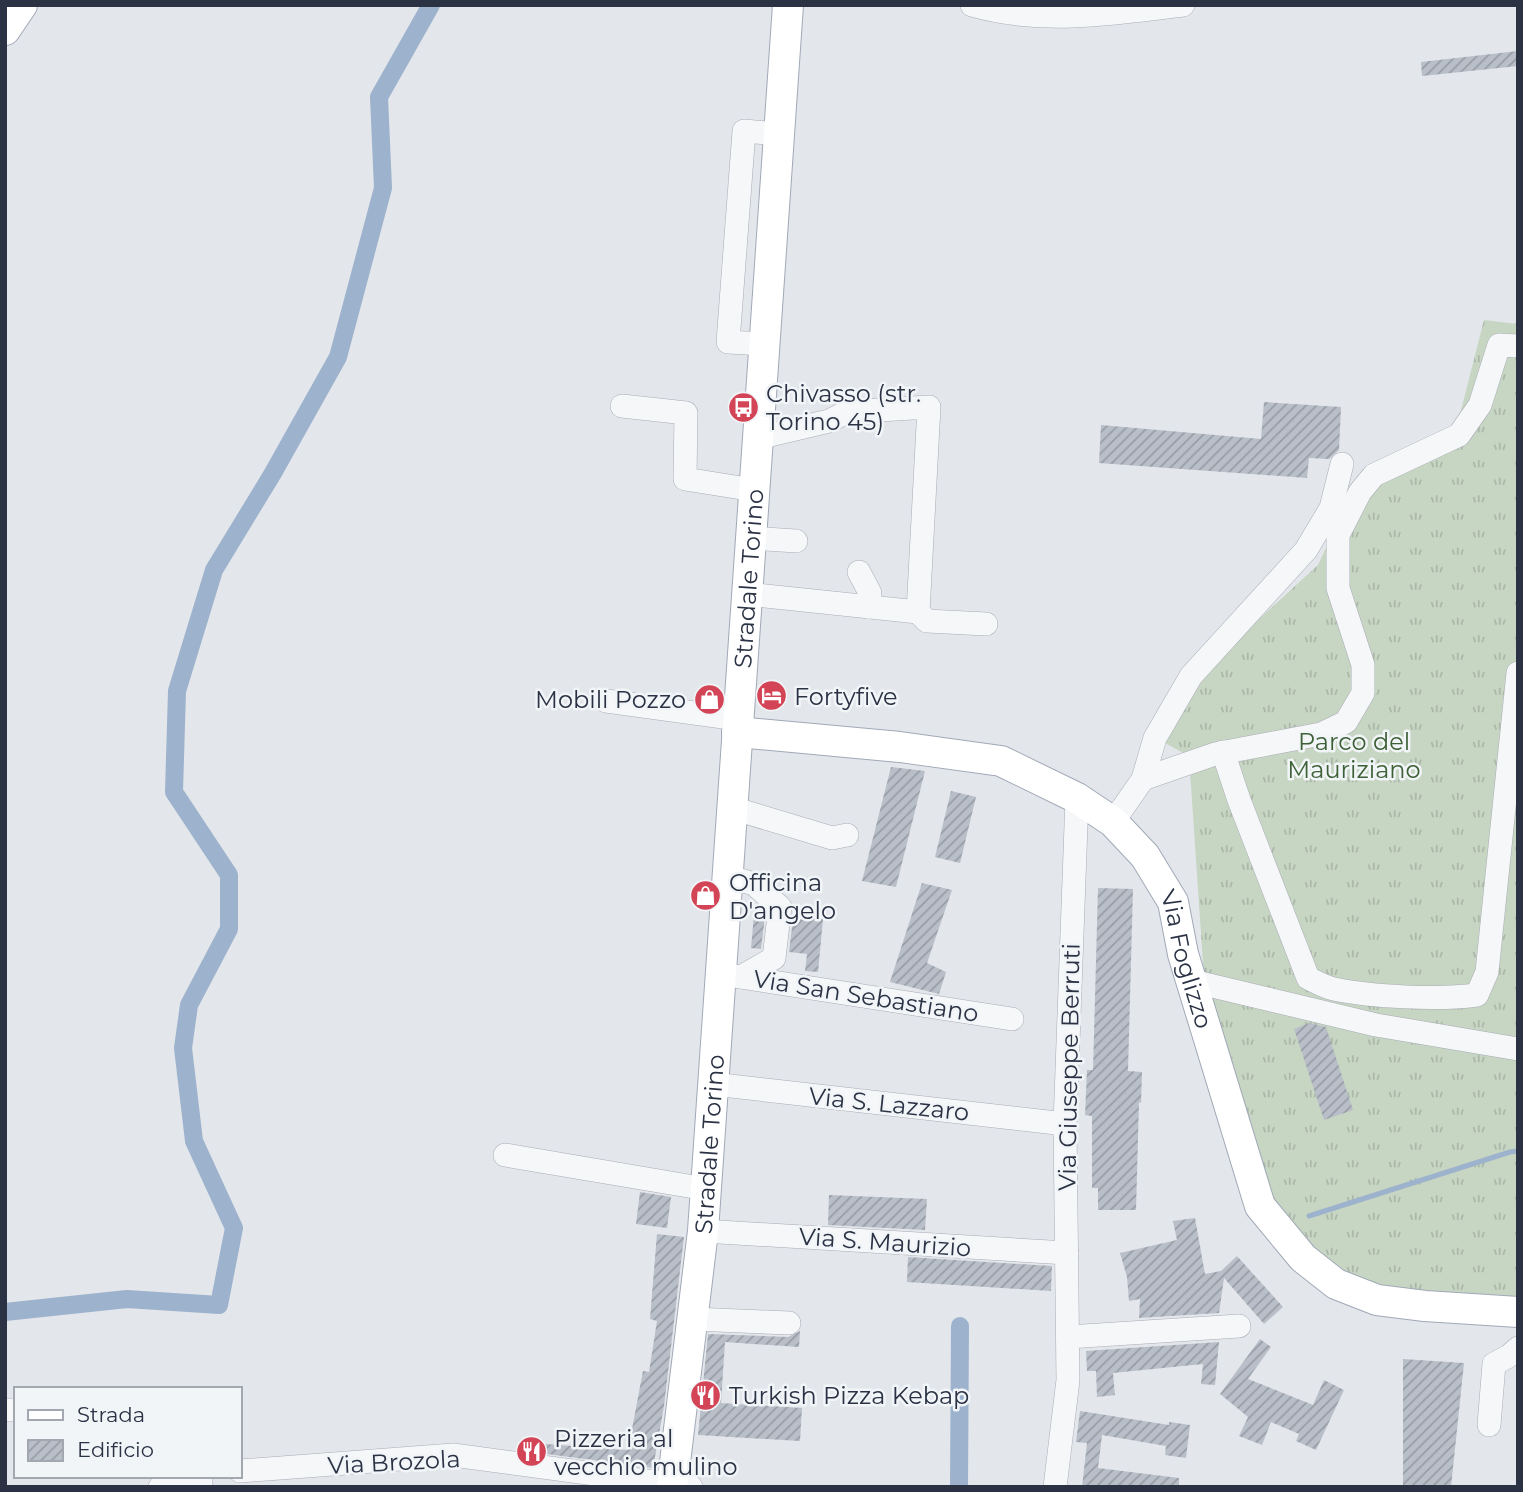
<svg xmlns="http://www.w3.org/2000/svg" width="1523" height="1492" viewBox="0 0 1523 1492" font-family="Montserrat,sans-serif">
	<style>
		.grass { fill: url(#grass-tufts) }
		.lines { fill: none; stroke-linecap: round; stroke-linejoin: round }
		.stream { stroke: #9db2cc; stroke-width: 5 }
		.canal { stroke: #9db2cc; stroke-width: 18 }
		.building { fill: url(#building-hatch) }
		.minor-casing { stroke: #a8acb6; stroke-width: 24 }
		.major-casing { stroke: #a1a9b7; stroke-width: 32 }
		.minor { stroke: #f6f7f9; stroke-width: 23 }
		.major { stroke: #fff; stroke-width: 30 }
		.labels { text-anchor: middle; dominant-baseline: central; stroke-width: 5; stroke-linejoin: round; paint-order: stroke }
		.poi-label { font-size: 24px; fill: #2a3244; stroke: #f2f5f8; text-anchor: start }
		.street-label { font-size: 24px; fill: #2a3244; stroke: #f2f5f8 }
		.park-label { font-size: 24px; fill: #3d6036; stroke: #f2f5f8 }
	</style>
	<defs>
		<pattern id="grass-tufts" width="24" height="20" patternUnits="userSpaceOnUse" patternTransform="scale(1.75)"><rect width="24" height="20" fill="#c7d5c3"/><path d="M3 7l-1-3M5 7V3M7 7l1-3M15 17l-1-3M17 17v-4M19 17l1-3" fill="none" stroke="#abb7a9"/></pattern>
		<pattern id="building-hatch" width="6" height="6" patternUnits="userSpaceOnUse" patternTransform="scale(1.75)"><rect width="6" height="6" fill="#b9bfc9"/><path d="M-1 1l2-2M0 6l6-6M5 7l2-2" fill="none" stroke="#979ca5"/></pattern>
	</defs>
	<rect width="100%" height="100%" fill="#e3e6eb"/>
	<path class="grass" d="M1484 320 1518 324V1302L1394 1298 1326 1270 1272 1204 1204 978 1189 756 1165 743 1208 666 1318 565 1362 470 1456 430Z"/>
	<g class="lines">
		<path class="stream" d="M1309 1216 1510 1152 1518 1151"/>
		<g class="canal">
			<path d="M5 1312 127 1299 219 1305 234 1228 194 1141 183 1048 189 1005 229 929V875L174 792 177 691 214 570 273 473 338 357 383 188 379 97 431 5"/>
			<path d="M959 1487 960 1326"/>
		</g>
	</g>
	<g class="building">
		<path d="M1518 51V66L1422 76 1421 62Z"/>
		<path d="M1264 402 1341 407 1339 450 1329 459 1309 458 1307 478 1099 463 1101 425 1261 439Z"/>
		<path d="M891 767 925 771 896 887 862 881Z"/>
		<path d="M951 791 976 797 960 863 935 857Z"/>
		<path d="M922 883 952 890 927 963 946 972 939 994 890 982Z"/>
		<path d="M1098 888 1133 889 1128 1071 1142 1072 1141 1103 1139 1102 1136 1210H1098V1188H1092V1116L1085 1115 1087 1070H1093Z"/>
		<path d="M754 915 765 916 761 949 751 948Z"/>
		<path d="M811 917 823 919 818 972 805 971 807 954 789 952 793 919 811 920Z"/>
		<path d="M1309 1023 1326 1027 1353 1110 1324 1120 1294 1029Z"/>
		<path d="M640 1192 671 1197 667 1228 636 1224Z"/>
		<path d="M829 1195 927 1199 925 1230 828 1225Z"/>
		<path d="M1195 1218 1205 1274 1221 1271 1237 1256 1283 1307 1264 1324 1224 1278 1219 1313 1139 1318 1140 1299 1129 1301 1127 1277 1120 1253 1177 1240 1173 1221Z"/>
		<path d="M657 1234 684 1237 664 1406 653 1468 532 1452V1443L628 1450 643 1371 649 1372 657 1321 650 1319Z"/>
		<path d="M908 1257 1052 1266 1051 1291 907 1282Z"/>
		<path d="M800 1331 799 1347 725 1342 721 1403 802 1408 800 1441 698 1435 708 1334 788 1337Z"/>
		<path d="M1260 1339 1271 1347 1248 1379 1313 1405 1324 1380 1344 1390 1316 1450 1296 1441 1299 1434 1271 1422 1262 1445 1239 1436 1248 1417 1220 1394Z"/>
		<path d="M1219 1342 1215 1385 1201 1384 1203 1364 1113 1373 1115 1395 1097 1397 1096 1371H1087L1086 1351Z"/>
		<path d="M1403 1359 1464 1363 1451 1487H1403Z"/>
		<path d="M1080 1411 1169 1425V1422L1190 1425 1186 1458 1165 1455 1166 1446 1102 1435 1098 1468 1179 1478V1487H1082L1087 1443 1076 1442Z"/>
	</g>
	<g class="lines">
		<defs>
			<g id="minor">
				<path d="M972 5C1040 25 1114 14 1183 5"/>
				<path d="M764 344 728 342 744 131 778 134"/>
				<path d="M622 406 686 413 685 479 754 490"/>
				<path d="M751 538 796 541"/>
				<path d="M859 572 870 593 868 607"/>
				<path d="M747 594 918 612 929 407 847 412 829 421 757 438"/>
				<path d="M918 612 927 621 986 624"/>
				<path d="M606 701 738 719"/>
				<path d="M1223 752 1239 800 1308 978C1316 982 1325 987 1334 989 1372 997 1438 1000 1477 995L1487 972 1518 673"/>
				<path d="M1143 779 1215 754 1321 734 1346 722 1363 693V665L1338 588V535L1360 492 1374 475 1459 435 1480 405 1499 345 1518 346"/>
				<path d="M732 808 832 838 847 835"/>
				<path d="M1113 822 1143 779 1155 738 1191 676 1306 550 1331 508 1342 464"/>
				<path d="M727 876 754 884 780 907 774 958 741 977"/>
				<path d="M721 974 1012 1019"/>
				<path d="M1192 981 1376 1025 1518 1049"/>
				<path d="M713 1084 1065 1124"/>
				<path d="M505 1155 706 1189"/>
				<path d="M703 1231 1067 1253"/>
				<path d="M693 1319 789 1323"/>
				<path d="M1068 1337 1239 1326"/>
				<path d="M5 1410H16"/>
				<path d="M1489 1425 1494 1364 1509 1356 1518 1348"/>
				<path d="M240 1471 453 1455 691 1487"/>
				<path d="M160 1487 201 1483"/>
				<path d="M1055 1487 1068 1380 1065 1124 1077 798"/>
			</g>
			<g id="major">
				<path d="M5 30 22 5"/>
				<path id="s1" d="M737 732 900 747 1001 761 1077 798 1113 822 1145 856 1173 902 1183 954 1260 1206 1303 1258 1336 1284 1377 1300 1425 1306 1518 1312"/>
				<path id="s2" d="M672 1487 703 1231 788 5"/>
			</g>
		</defs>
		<use href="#minor" class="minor-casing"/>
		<use href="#major" class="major-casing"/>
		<use href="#minor" class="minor"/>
		<use href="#major" class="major"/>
	</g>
	<defs>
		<symbol id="bus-disc" viewBox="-11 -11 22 22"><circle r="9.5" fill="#d34556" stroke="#f2f5f8"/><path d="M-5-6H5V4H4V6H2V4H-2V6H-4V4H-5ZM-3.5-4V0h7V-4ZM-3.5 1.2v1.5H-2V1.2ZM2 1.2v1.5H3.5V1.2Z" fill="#fff"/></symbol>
		<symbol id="hotel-disc" viewBox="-11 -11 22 22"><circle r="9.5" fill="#d34556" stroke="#f2f5f8"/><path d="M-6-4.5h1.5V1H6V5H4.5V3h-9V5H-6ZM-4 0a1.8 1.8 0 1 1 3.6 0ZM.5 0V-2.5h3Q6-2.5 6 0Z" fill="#fff"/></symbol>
		<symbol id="shop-disc" viewBox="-11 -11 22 22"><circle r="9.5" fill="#d34556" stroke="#f2f5f8"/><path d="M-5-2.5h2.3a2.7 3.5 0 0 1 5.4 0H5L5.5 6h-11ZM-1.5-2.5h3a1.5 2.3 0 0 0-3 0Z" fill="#fff"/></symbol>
		<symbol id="restaurant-disc" viewBox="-11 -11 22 22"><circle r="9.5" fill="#d34556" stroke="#f2f5f8"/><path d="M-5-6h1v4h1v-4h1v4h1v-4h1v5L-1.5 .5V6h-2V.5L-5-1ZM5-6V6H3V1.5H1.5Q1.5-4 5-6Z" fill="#fff"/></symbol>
	</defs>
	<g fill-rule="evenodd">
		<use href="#bus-disc" x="726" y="390" width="35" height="35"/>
		<use href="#hotel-disc" x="754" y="678" width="35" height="35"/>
		<use href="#shop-disc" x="692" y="682" width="35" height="35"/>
		<use href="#shop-disc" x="688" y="878" width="35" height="35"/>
		<use href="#restaurant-disc" x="688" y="1378" width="35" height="35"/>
		<use href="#restaurant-disc" x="514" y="1434" width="35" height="35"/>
	</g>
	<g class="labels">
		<g class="poi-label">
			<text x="766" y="393">Chivasso (str.<tspan x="766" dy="28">Torino 45)</tspan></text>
			<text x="794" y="696">Fortyfive</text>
			<text x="686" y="699" text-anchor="end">Mobili Pozzo</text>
			<text x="729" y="882">Officina<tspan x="729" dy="28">D'angelo</tspan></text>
			<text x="729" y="1395">Turkish Pizza Kebap</text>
			<text x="554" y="1438">Pizzeria al<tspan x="554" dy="28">vecchio mulino</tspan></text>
		</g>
		<g class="street-label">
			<text stroke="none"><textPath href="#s2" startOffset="912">Stradale Torino</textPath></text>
			<text stroke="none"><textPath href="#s1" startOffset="553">Via Foglizzo</textPath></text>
			<text transform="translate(866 996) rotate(9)">Via San Sebastiano</text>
			<text transform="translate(1069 1067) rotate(-89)">Via Giuseppe Berruti</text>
			<text transform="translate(889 1104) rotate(6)">Via S. Lazzaro</text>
			<text stroke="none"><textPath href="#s2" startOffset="345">Stradale Torino</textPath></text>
			<text transform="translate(885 1242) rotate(4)">Via S. Maurizio</text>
			<text transform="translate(394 1462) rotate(-3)">Via Brozola</text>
		</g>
		<g class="park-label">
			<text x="1354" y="741">Parco del<tspan x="1354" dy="28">Mauriziano</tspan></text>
		</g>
	</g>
	<rect width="1523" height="1492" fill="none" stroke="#2a3244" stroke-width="14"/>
	<rect x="14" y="1387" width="228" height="91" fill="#f2f5f8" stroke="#a2a7b0" stroke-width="2"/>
	<rect x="28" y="1410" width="35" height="10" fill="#ffffff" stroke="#a2a7b0" stroke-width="2"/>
	<text x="77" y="1422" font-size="21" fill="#2a3244">Strada</text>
	<rect x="28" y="1440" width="35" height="21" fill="url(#building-hatch)" stroke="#a2a7b0" stroke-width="2"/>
	<text x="77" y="1457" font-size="21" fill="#2a3244">Edificio</text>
</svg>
